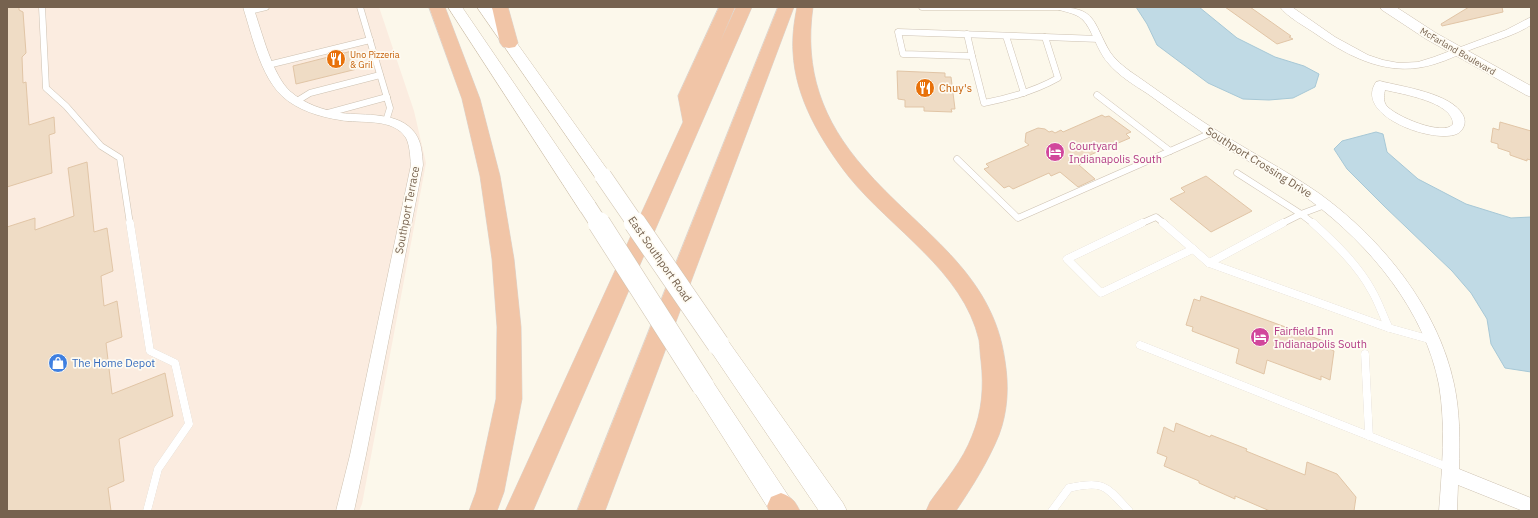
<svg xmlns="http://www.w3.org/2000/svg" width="1538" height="518" viewBox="0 0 1538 518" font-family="'IBM Plex Sans',sans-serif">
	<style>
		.commercial { fill: #fbece0 }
		.water { fill: #c0dae5; stroke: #a7c8d6 }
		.building { fill: #efdcc5; stroke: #e1c5a6 }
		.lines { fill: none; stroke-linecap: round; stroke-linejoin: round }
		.service-far1-casing { stroke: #cdc1b1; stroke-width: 7 }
		.service-casing { stroke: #cdc1b1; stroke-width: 8 }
		.minor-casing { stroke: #cdc1b1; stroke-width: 1 }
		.tertiary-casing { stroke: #cdc1b1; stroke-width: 1 }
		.secondary-casing { stroke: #d0c3af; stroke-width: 1 }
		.motorway-casing { stroke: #dbd6d1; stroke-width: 1 }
		.service-far1 { stroke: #fff; stroke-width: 6 }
		.service { stroke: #fff; stroke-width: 8 }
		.minor { fill: #fff; fill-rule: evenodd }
		.tertiary { fill: #fff; fill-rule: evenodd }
		.secondary { fill: #fff; fill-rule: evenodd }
		.motorway { fill: #f1c5a7; fill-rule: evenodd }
		.secondary-bridge-far1-casing { stroke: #d0c3af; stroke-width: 18; stroke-linecap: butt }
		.secondary-bridge-casing { stroke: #d0c3af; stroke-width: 23; stroke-linecap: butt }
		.secondary-bridge-far1 { stroke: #fff; stroke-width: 17 }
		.secondary-bridge { stroke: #fff; stroke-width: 22 }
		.labels { text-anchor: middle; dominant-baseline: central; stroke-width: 3.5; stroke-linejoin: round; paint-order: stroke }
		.far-street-label { font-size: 9px; fill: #76624f; stroke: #fefbf2 }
		.far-food-label { font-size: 9px; fill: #c56008; stroke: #fefbf2; text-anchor: start }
		.food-label { font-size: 11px; fill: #c56008; stroke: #fefbf2; text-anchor: start }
		.hotel-label { font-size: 11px; fill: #b23c85; stroke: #fefbf2; text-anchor: start }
		.street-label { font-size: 11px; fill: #76624f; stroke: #fefbf2 }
		.shop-label { font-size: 11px; fill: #366cbe; stroke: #fefbf2; text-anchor: start }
	</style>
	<rect width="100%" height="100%" fill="#fcf8eb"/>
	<path class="commercial" d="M7 7H379L414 111 426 163 362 504 359 511H7Z"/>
	<g class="water">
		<path d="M1136 7H1199L1237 38 1275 57 1304 66 1319 74 1315 87 1293 98 1269 100 1243 99 1208 83 1157 45 1147 24Z"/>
		<path d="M1376 132 1383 134 1387 152 1418 179 1466 204 1511 218 1531 217V372L1505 368 1491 344 1487 319 1471 293 1452 271 1384 206 1347 169 1334 149 1342 141Z"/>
	</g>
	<g class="building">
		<path d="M7 7H19V10L23 12 26 53 22 57 23 83 26 82 29 125 54 117 55 133 49 135 52 173 7 187Z"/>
		<path d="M1225 7H1250L1291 36 1289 37 1293 39 1277 44Z"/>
		<path d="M1469 7H1502L1503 12 1442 26 1441 24Z"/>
		<path d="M352 51 357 69 296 84 293 66Z"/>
		<path d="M897 71 945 73V77H951L955 109H951L952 112 924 111V107H905V100L898 99Z"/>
		<path d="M1102 115 1105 117 1109 116 1131 132 1126 134 1130 138 1090 155 1092 157 1080 162 1082 163 1079 165 1095 179 1078 187 1060 172 1051 176 1049 173 1013 189 1009 186 1004 188 984 169 989 167 986 164 1029 145 1025 142 1026 133 1038 128 1045 129 1049 132 1052 131 1055 133 1061 130 1063 132Z"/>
		<path d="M1500 122 1531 131V160L1527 159V161L1510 155V152L1498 148V144L1491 142 1493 128 1499 130Z"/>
		<path d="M87 162 94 232 107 228 113 271 101 276 104 306 117 301 122 337 106 343 112 394 165 373 173 416 119 439 124 481 108 488 111 511H7V227L35 218V230L74 216 68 168Z"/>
		<path d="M1206 176 1252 211 1211 232 1170 199 1185 192 1181 188Z"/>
		<path d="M1201 296 1329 343 1328 348 1334 351 1330 380 1321 376V380L1267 360 1264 374 1236 363 1239 349 1192 331 1193 327 1186 325 1194 299 1200 301Z"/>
		<path d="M1176 423 1210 437 1211 435 1247 449 1246 451 1305 475 1307 462 1337 474 1356 497 1354 511H1270L1235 496V499L1199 483V481L1164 466 1167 457 1157 453 1164 427 1174 432Z"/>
	</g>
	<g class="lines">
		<defs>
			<g id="service-far1">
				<path d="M42 7 46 88 66 106 101 146 120 158 130 224"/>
				<path d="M360 7 390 108 386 121"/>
				<path d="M922 7H1060"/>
				<path d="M249 11 266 7"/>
				<path d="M898 32 1045 37 1058 78C1035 91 1010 98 984 103L972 56 903 54Z"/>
				<path d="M967 34 972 56"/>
				<path d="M1006 36 1024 93"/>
				<path d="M1045 37 1099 39"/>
				<path d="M268 65 370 40"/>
				<path d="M1097 95 1170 151"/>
				<path d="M297 101 310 93 380 75"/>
				<path d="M328 113 387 97"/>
				<path d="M957 159 1018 218 1211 133"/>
				<path d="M1237 173 1301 214 1281 224"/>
				<path d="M1140 224 1156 217 1165 224"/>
				<path d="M1314 224 1301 214 1325 205"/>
			</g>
			<g id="service">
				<path d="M130 223 150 351 175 363 189 424 158 469 147 511"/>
				<path d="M1142 223 1067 259 1101 293 1193 249"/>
				<path d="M1163 223 1193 249"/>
				<path d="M1313 223C1335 243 1358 265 1372 291 1379 303 1383 316 1389 328L1432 340"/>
				<path d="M1193 249 1209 263 1389 328"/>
				<path d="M1209 263 1283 223"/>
				<path d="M1140 345 1450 468"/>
				<path d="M1365 354 1369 436"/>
				<path d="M1052 511 1069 488C1104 480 1106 486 1129 511"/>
			</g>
			<g id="minor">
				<path d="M243 7H253C262 31 272 76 291 92 305 104 323 110 341 113 365 116 399 111 415 133 422 143 422 154 423 165L366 455 354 511H336L350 455 411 165C410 156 410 146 406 138 393 117 360 124 340 120 320 117 297 110 282 96 260 75 252 35 243 7Z"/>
				<path d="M1055 7C1097 7 1092 21 1110 52 1117 62 1128 70 1137 76 1167 97 1196 118 1227 137 1258 156 1290 173 1320 194 1382 239 1438 308 1454 384 1460 412 1460 441 1459 469L1531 498V511H1523L1458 485 1457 511H1439C1442 469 1446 426 1439 385 1425 311 1370 245 1311 201 1281 179 1249 162 1218 143 1194 127 1171 111 1148 94 1134 85 1119 76 1108 63 1097 51 1092 28 1082 19 1075 13 1065 12 1056 9Z"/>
				<path d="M1280 7H1292L1335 37 1368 55 1383 60 1399 63 1418 62 1434 57 1506 30 1531 17V25C1514 36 1494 41 1475 48 1461 53 1449 60 1435 64 1391 78 1352 59 1316 34 1306 27 1287 17 1280 7Z"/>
				<path d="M1380 81C1403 87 1451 93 1463 115 1466 121 1465 127 1460 132 1443 147 1352 118 1376 82ZM1385 90C1402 94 1453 102 1453 124 1444 137 1394 116 1386 105 1383 100 1384 95 1385 90Z"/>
			</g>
			<path id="tertiary" d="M1380 7H1396L1436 33 1531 86V97L1526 95 1426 39 1382 10Z"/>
			<g id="secondary">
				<path d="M448 7H462L595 202 597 207 595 212 588 214 581 212Z"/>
				<path d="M477 7H491L609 172 612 176 609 180 603 182 597 180Z"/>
				<path d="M718 335 726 338 843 503 847 511H819L710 350 707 344 710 338Z"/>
				<path d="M703 376 711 379 793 503 797 511H770L695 393 692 386 695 379Z"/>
			</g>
			<g id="motorway">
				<path d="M429 7H445L480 99 500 176 514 259 521 327 522 399 504 492 497 511H469L476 492 496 399 497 327 492 259 480 176 462 99Z"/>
				<path d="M492 7H508L518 43 515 47 509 48 503 47 500 43Z"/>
				<path d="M719 7H735L720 42 736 7H752L533 511H505L683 122 678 96Z"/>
				<path d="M778 7H794L605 511H577Z"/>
				<path d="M797 7H813C804 70 822 120 864 168 918 231 993 271 1005 361 1009 386 1008 411 999 435 988 462 972 487 956 511H926L930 502C945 481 963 460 972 436 982 412 984 387 981 361 980 355 980 347 979 340 963 271 891 229 849 177 821 141 795 98 793 52 792 37 794 22 797 7Z"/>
				<path d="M781 493C792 497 795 501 800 511H769L767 506 771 497Z"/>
			</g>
		</defs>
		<use href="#service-far1" class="service-far1-casing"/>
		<use href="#service" class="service-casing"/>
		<use href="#minor" class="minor-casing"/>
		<use href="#tertiary" class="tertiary-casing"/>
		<use href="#secondary" class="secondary-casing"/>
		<use href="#motorway" class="motorway-casing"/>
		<use href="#service-far1" class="service-far1"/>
		<use href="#service" class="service"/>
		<use href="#minor" class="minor"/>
		<use href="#tertiary" class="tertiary"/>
		<use href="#secondary" class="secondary"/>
		<use href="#motorway" class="motorway"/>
		<defs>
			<g id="secondary-bridge-far1">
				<path d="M603 176 636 224"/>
				<path d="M588 207 599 224"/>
			</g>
			<g id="secondary-bridge">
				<path d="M599 223 703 386"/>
				<path d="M635 223 718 344"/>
			</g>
		</defs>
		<use href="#secondary-bridge-far1" class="secondary-bridge-far1-casing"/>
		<use href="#secondary-bridge" class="secondary-bridge-casing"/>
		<use href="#secondary-bridge-far1" class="secondary-bridge-far1"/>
		<use href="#secondary-bridge" class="secondary-bridge"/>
	</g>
	<defs>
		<symbol id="restaurant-disc" viewBox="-11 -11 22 22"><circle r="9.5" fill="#e8710a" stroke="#fefbf2"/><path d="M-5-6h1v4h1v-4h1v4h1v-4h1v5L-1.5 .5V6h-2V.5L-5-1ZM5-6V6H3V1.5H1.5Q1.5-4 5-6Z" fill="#fff"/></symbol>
		<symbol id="hotel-disc" viewBox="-11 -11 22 22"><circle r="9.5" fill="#d1479c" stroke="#fefbf2"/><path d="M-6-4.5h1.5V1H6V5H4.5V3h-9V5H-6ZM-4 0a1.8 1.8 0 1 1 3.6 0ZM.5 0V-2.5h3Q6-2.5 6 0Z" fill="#fff"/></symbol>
		<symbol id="shop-disc" viewBox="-11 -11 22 22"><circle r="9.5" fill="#3f7fe0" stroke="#fefbf2"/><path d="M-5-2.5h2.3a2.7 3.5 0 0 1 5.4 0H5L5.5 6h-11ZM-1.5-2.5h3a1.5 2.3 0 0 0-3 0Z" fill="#fff"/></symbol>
	</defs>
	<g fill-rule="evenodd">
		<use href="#restaurant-disc" x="325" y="48" width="22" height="22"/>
		<use href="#restaurant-disc" x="914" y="77" width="22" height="22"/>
		<use href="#hotel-disc" x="1044" y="141" width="22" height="22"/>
		<use href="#hotel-disc" x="1249" y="326" width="22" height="22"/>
		<use href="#shop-disc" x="47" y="352" width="22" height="22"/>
	</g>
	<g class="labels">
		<g class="far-street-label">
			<text transform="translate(1458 51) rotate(30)">McFarland Boulevard</text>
		</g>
		<g class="far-food-label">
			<text x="350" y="54">Uno Pizzeria<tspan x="350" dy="10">&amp; Gril</tspan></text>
		</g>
		<g class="food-label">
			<text x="939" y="88">Chuy's</text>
		</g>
		<g class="hotel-label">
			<text x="1069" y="146">Courtyard<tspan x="1069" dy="13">Indianapolis South</tspan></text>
			<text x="1274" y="331">Fairfield Inn<tspan x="1274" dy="13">Indianapolis South</tspan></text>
		</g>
		<g class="street-label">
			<text transform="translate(1259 162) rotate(32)">Southport Crossing Drive</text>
			<text transform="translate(407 210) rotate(-79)">Southport Terrace</text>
			<text transform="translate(660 259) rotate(55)">East Southport Road</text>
		</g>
		<g class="shop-label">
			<text x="72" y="363">The Home Depot</text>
		</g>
	</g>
	<rect width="1538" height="518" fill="none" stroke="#76624f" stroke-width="16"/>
</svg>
